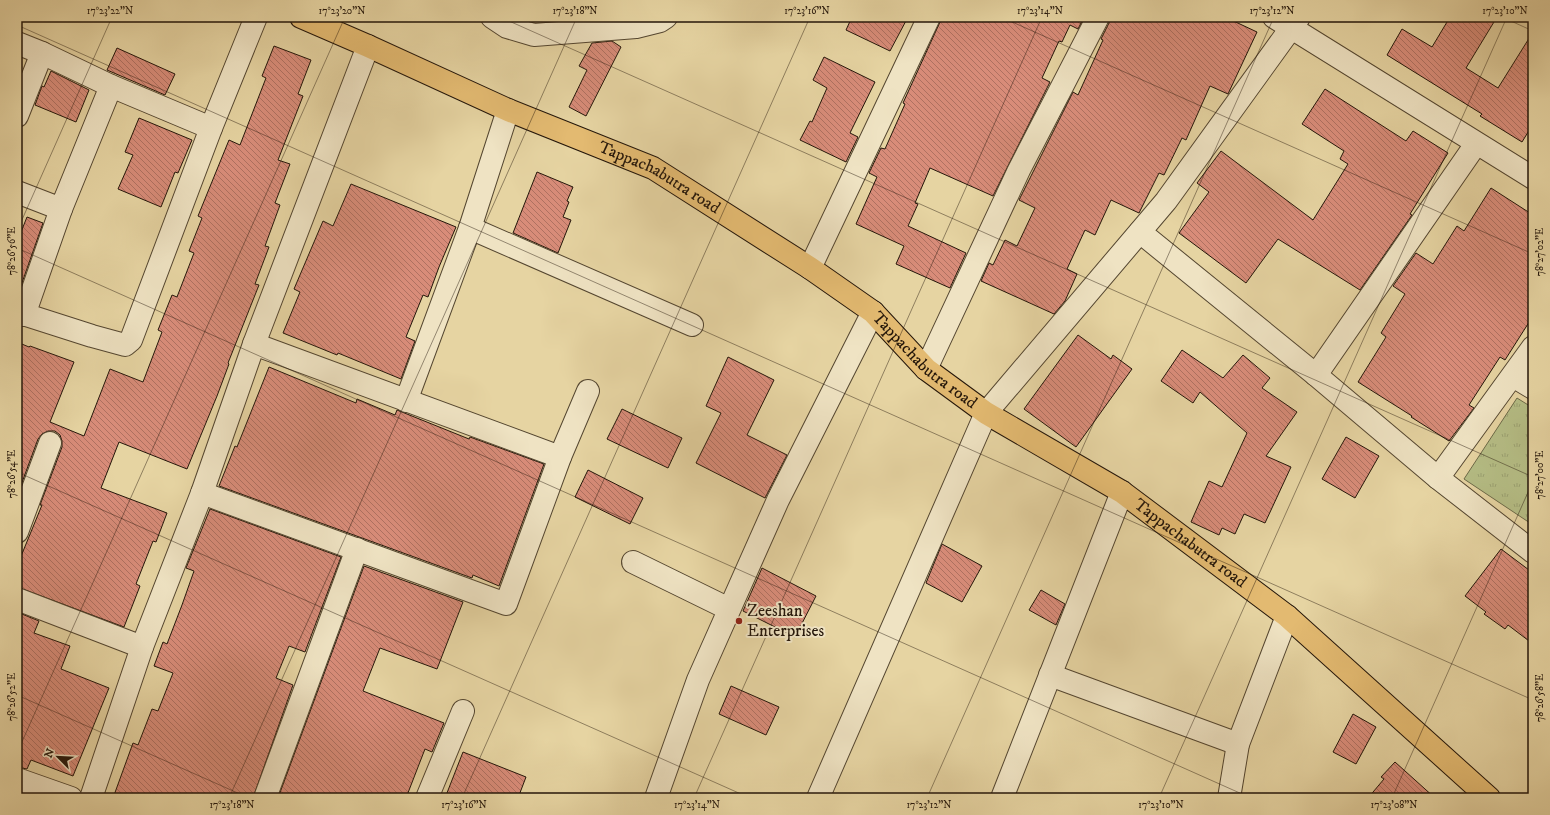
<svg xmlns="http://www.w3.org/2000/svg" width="1550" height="815" viewBox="0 0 1550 815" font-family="'IM FELL DW Pica',serif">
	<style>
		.park { fill: url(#park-tufts); stroke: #6c6a48 }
		.building { fill: url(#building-back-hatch); stroke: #24160a }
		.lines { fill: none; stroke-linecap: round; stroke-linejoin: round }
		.minor-casing { stroke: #544630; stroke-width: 24 }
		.major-casing { stroke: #24160a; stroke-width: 24 }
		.minor { stroke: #efe3c3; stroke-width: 22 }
		.major { stroke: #e3ba71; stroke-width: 22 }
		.ticks { fill: none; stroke: #24160a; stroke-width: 1; stroke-opacity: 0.45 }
		.poi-dot { fill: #8f2418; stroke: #efe3c3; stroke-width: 1.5 }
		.labels { text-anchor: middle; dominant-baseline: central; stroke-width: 4; stroke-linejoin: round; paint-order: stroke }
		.street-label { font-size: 17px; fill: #24160a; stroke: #efe3c3 }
		.poi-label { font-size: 17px; fill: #24160a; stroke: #efe3c3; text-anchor: start }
		.neatline { fill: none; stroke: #24160a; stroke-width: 1.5 }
		.ticks-label { font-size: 10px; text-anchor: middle; fill: #24160a }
	</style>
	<defs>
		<pattern id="park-tufts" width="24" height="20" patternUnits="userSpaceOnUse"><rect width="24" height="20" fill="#b5bd85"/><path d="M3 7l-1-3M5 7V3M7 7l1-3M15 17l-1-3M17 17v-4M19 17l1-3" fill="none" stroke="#9ca272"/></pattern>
		<pattern id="building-back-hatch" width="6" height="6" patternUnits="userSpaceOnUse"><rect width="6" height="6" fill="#d88c79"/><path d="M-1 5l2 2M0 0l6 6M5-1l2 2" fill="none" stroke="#af7161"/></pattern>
	</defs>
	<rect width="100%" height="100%" fill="#e6d4a2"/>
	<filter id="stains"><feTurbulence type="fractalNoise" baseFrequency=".005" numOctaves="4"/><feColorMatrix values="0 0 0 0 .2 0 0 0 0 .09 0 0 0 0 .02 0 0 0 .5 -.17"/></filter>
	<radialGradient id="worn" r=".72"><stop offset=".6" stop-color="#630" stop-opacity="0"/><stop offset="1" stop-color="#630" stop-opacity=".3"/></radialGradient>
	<path class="park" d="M1517 398 1533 408V525L1464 479Z"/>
	<g class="building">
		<path d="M852 17H908L890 51 846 30Z"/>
		<path d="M941 17H1084L1078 29 1070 25 1062 42 1059 41 1042 78 1050 82 993 196 930 168 915 203 918 204 908 226 966 253 950 288 896 264 904 246 856 224 877 177 869 173 881 148 885 149 905 104 903 103 940 22Z"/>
		<path d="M1110 17H1225L1257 32 1228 94 1210 86 1186 140 1182 138 1164 175 1159 173 1139 213 1111 200 1095 235 1085 230 1067 269 1077 274 1065 301 1054 314 981 281 989 263 993 265 1005 240 1017 246 1035 208 1019 200 1073 92 1078 95 1103 40 1101 39 1109 23Z"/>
		<path d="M1450 17H1497L1466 68 1498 88 1533 32V124L1522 142 1480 116 1482 114 1387 55 1402 29 1432 47Z"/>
		<path d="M612 41 621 47 586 116 569 107 587 70 579 66 592 43Z"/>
		<path d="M274 46 311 60 298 94 303 96 278 160 290 164 275 203 280 205 265 246 269 247 255 284 259 285 228 363 229 364 217 396 187 469 119 442 101 488 167 513 156 542 153 541 136 584 140 586 124 627 17 587V566L42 505H40L62 447V441L60 435 55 431H48L42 434 38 439 17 496V342L29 347 30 346 74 362 50 422 84 436 110 369 143 382 162 332 158 330 172 295 177 297 194 253 189 251 202 218 198 216 229 140 240 145 266 78 262 76Z"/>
		<path d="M117 48 175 74 165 95 107 70Z"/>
		<path d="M824 57 875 82 850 133 858 137 846 162 800 140 810 121 812 122 827 88 813 80Z"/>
		<path d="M51 71 89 90 76 122 35 105 42 86 44 87Z"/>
		<path d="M1325 89 1406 141 1413 131 1448 153 1410 214 1412 215 1360 290 1278 239 1246 283 1179 233 1209 192 1197 183 1221 151 1313 220 1348 164 1340 159 1344 151 1302 124Z"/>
		<path d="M139 118 192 140 178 173 175 172 161 207 118 189 133 155 125 152Z"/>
		<path d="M537 172 573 187 567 201 569 202 563 217 571 220 558 253 513 233Z"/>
		<path d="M351 184 456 227 439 267 428 297 423 295 406 337 415 341 401 379 338 353 337 355 283 333 300 292 294 289 323 221 333 226Z"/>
		<path d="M1491 188 1533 215V316L1505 360 1500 357 1469 405 1474 408 1449 441 1411 417 1412 416 1358 382 1386 337 1381 333 1405 294 1393 286 1416 253 1433 264 1457 226 1464 231Z"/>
		<path d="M27 217 43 223 17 297V242Z"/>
		<path d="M1078 335 1111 359 1113 355 1132 369 1076 447 1024 409Z"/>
		<path d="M1182 350 1223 378 1243 355 1270 378 1262 388 1297 412 1266 456 1291 467 1265 523 1244 514 1235 534 1222 528 1219 535 1191 522 1209 481 1222 487 1247 433 1200 392 1193 403 1161 381Z"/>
		<path d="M728 357 774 380 747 435 787 455 765 498 696 463 721 413 706 406Z"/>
		<path d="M269 367 356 403 357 399 395 415 397 410 469 439 470 437 544 464 499 586 473 575 472 578 219 486 235 446 237 447Z"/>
		<path d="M622 409 682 438 668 468 607 439Z"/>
		<path d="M1346 437 1379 456 1355 498 1322 479Z"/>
		<path d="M588 470 643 498 630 524 575 497Z"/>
		<path d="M210 509 341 557 305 652 289 646 276 678 293 685 253 798H113L133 743 138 745 152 709 158 711 173 673 154 666 163 642 167 644 182 605 194 571 186 568Z"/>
		<path d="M942 544 982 566 962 602 926 583Z"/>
		<path d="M1501 549 1533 573V644L1508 625 1505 629 1484 614 1486 612 1465 596Z"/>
		<path d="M364 566 463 602 437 669 380 648 363 691 444 723 432 752 425 749 406 798H278Z"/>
		<path d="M762 568 816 596 795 637 743 611Z"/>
		<path d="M1041 590 1065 604 1056 625 1029 610Z"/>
		<path d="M17 612 39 621 34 633 70 646 61 669 109 688 73 776 31 760 27 769 17 767Z"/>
		<path d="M731 686 779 707 766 735 719 714Z"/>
		<path d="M1353 714 1376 727 1356 764 1333 752Z"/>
		<path d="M463 752 526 777 518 798H445Z"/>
		<path d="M1395 762 1435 798H1368L1384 779 1381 777Z"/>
	</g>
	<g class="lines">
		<defs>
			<g id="minor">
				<path d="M492 17 507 27 534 35 636 27 660 21 666 17"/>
				<path d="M1274 17 1533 178"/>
				<path d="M17 43 42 53 111 86 211 128"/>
				<path d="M17 116 42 53"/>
				<path d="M17 192 61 209 111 86"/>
				<path d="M470 228 508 110"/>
				<path d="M1140 232 1316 375 1438 478 1533 552"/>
				<path d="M810 268 929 17"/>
				<path d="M17 312 92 336 125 345 131 340 211 128 256 17"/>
				<path d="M24 315 61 209"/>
				<path d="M254 344 560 457"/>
				<path d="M926 369 1019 170 1098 17"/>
				<path d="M1316 375 1476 144"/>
				<path d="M1513 376 1533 388"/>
				<path d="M406 401 470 228 692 325"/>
				<path d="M1438 478 1533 347"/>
				<path d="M202 493 506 604 560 457 588 391"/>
				<path d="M17 532 50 443"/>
				<path d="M633 562 729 609"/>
				<path d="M17 599 142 647"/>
				<path d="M1050 675 1238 744"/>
				<path d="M17 779 71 798"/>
				<path d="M91 798 142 647 202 493 254 344 368 46"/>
				<path d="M265 798 357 549"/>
				<path d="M427 798 463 711"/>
				<path d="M656 798 698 680 778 500 873 312"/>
				<path d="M818 798 986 413 1166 201 1299 17"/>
				<path d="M1002 798 1122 492"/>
				<path d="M1229 798 1238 744 1287 616"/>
			</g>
			<g id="major">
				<path id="s1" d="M301 17 368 46 508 110 653 168 810 268 873 312 926 369 986 413 1122 492 1287 616 1489 798"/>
			</g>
		</defs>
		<use href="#minor" class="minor-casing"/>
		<use href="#major" class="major-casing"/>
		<use href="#minor" class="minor"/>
		<use href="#major" class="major"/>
	</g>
	<path class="ticks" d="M500 17 1533 477M1001 17 1533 254M1502 17 1533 31M17 25 1533 700M17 231 112 17M17 248 1251 798M17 472 750 798M17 695 249 798M17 753 345 17M229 798 577 17M462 798 810 17M694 798 1042 17M927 798 1274 17M1159 798 1507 17M1392 798 1533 481"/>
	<circle class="poi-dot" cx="739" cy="621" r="4"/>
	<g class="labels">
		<g class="street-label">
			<text stroke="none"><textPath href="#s1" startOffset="393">Tappachabutra road</textPath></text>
			<text stroke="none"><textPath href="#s1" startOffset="717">Tappachabutra road</textPath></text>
			<text stroke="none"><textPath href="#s1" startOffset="1041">Tappachabutra road</textPath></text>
		</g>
		<g class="poi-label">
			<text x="747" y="611">Zeeshan<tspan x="747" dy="20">Enterprises</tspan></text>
		</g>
	</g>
	<rect width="1550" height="815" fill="none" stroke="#e6d4a2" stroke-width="44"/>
	<g transform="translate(58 757) rotate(294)" stroke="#efe3c3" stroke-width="3" paint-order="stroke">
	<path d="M0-3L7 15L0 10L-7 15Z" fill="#24160a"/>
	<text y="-6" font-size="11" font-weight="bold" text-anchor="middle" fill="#24160a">N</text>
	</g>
	<rect x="22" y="22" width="1506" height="771" class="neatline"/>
	<g class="ticks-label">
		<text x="110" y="14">17°23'22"N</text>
		<text x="342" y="14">17°23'20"N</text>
		<text x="575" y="14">17°23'18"N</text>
		<text x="807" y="14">17°23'16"N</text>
		<text x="1040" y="14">17°23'14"N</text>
		<text x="1272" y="14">17°23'12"N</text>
		<text x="1505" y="14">17°23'10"N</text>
		<text transform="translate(11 251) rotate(-90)" y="4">78°26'56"E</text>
		<text transform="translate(1539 252) rotate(-90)" y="4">78°27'02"E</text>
		<text transform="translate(11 474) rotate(-90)" y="4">78°26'54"E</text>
		<text transform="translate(1539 475) rotate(-90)" y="4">78°27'00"E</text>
		<text transform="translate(11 697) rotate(-90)" y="4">78°26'52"E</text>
		<text transform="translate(1539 698) rotate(-90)" y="4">78°26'58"E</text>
		<text x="232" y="808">17°23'18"N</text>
		<text x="464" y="808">17°23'16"N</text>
		<text x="697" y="808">17°23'14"N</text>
		<text x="929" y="808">17°23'12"N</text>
		<text x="1161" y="808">17°23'10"N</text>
		<text x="1394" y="808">17°23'08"N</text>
	</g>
	<rect width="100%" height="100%" filter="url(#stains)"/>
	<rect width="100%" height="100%" fill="url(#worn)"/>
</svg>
